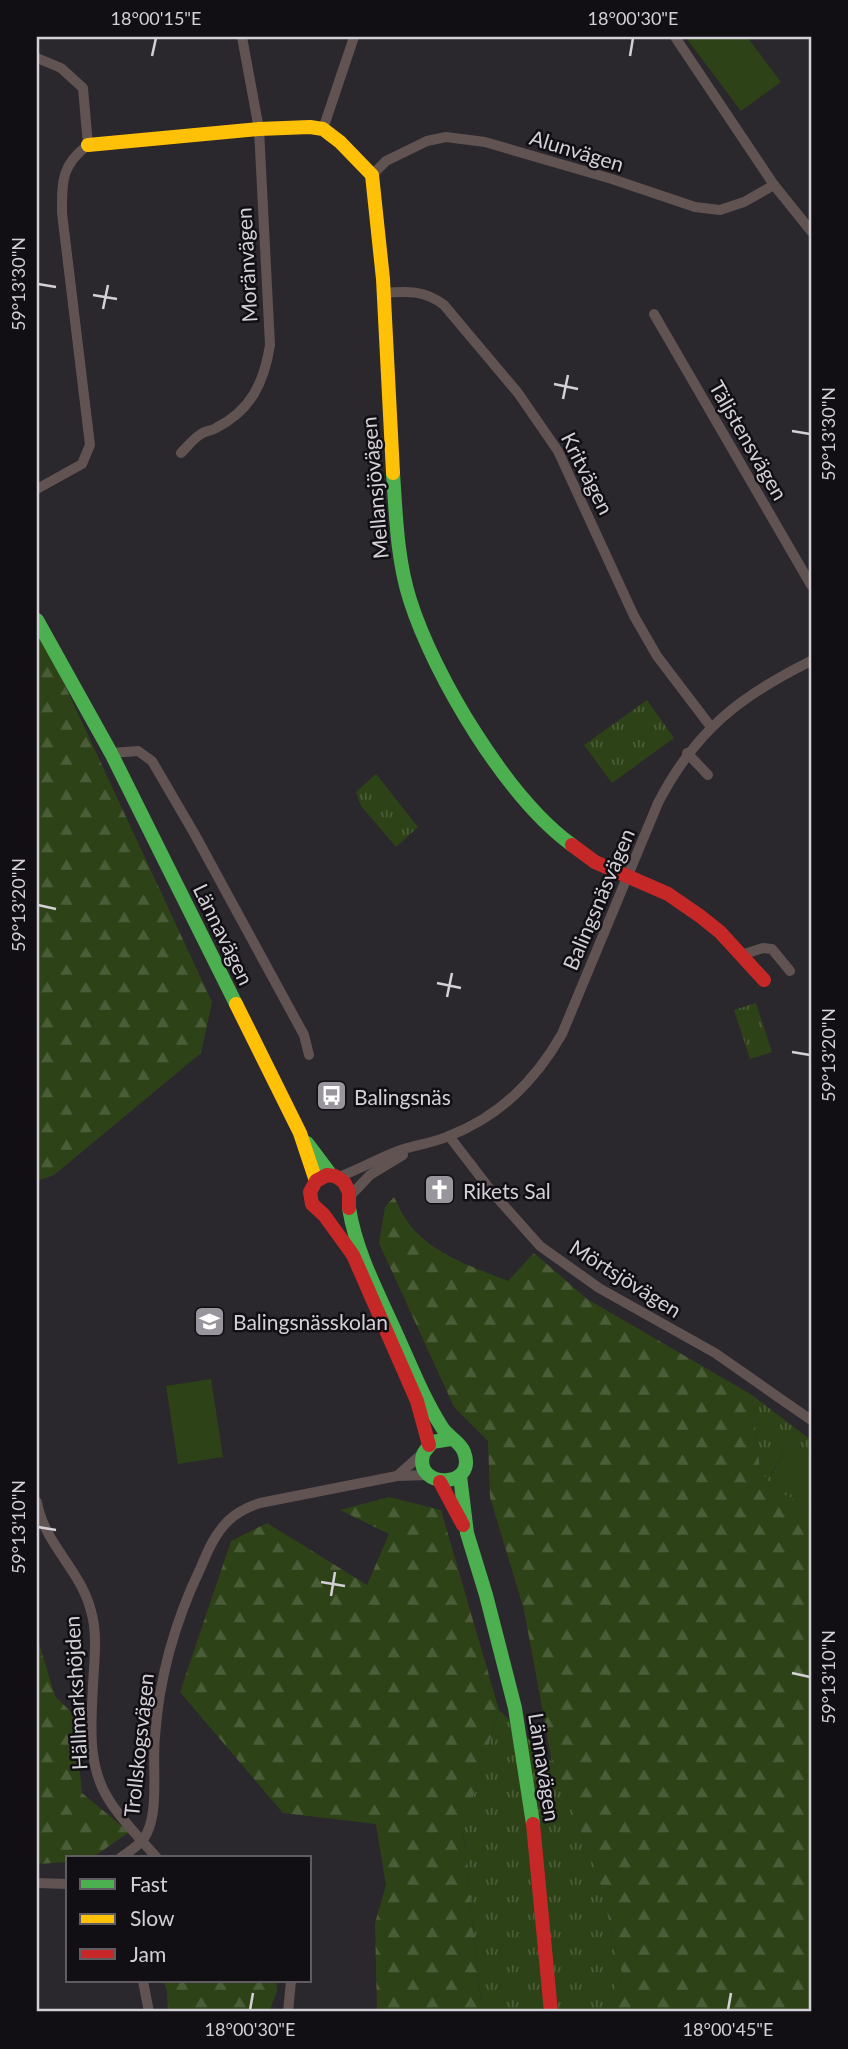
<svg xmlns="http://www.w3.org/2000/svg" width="848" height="2049" viewBox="0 0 848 2049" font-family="Lato,sans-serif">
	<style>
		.grass { fill: url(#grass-tufts) }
		.forest { fill: url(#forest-firs) }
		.pitch { fill: #2d4317 }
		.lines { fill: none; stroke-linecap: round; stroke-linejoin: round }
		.street { stroke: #605352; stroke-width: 10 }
		.fast { stroke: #4caf50; stroke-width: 14 }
		.slow { stroke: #ffc107; stroke-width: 14 }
		.jam { stroke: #c62828; stroke-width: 14 }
		.ticks { fill: none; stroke: #d4d0d7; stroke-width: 2.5 }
		.labels { text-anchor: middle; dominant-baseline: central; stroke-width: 5; stroke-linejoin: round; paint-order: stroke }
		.street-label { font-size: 21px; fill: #d4d0d7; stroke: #120f14 }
		.poi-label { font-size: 21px; fill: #d4d0d7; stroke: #120f14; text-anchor: start }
		.neatline { fill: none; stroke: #d4d0d7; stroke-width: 2.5 }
		.ticks-label { font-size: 18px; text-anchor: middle; fill: #d4d0d7 }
	</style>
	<defs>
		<pattern id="grass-tufts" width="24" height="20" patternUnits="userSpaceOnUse" patternTransform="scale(1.75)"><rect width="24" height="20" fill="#2d4317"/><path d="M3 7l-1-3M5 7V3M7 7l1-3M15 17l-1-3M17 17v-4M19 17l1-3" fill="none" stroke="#4b5d38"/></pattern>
		<pattern id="forest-firs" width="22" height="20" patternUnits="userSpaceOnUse" patternTransform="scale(1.75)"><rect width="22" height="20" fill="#2d4317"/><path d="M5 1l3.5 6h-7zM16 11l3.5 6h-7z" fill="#4b5d38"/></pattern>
	</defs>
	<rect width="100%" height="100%" fill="#2a272d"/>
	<g class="grass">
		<path d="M647 700 674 738 612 783 584 745Z"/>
		<path d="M376 774 418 827 396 847 361 806 356 792Z"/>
		<path d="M756 1003 772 1052 750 1059 734 1010Z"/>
		<path d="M752 1395 811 1440V1453L790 1441 771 1474 811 1497V1509L776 1490 760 1471Z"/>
		<path d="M499 1710 552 1762 597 1871 622 1974 603 2012H482L463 1831Z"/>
	</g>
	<g class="forest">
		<path d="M37 634 55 664 212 1002 201 1053 54 1175 37 1181Z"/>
		<path d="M394 1197C398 1205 402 1214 407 1221 429 1253 473 1267 508 1281L534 1253 587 1299 752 1395 760 1471 776 1490 811 1509V2012H603L622 1974 597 1871 552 1762 524 1610 490 1497 488 1441 454 1407 379 1243 385 1207Z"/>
		<path d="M389 1497 441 1510 499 1710 463 1831 482 2012H377L375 1923 386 1885 376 1824 283 1813 180 1692 231 1541 267 1523 367 1585 389 1534 340 1510Z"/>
		<path d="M37 1637 55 1696 74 1715 82 1793 129 1832 92 1858H68V1862L37 1864Z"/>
		<path d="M163 1981H276L277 1991 269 2012H168L167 1990Z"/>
	</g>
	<g class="pitch">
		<path d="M690 37H747L781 82 741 111 687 39Z"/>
		<path d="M211 1379 223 1457 178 1464 166 1386Z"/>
		<path d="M790 1441 811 1453V1497L771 1475Z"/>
	</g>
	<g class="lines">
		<g class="street">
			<path d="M675 37 774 185 811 231"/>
			<path d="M37 58 61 68 83 88 88 145C61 165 62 182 62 213L90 445 82 464 37 489"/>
			<path d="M323 129 354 37"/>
			<path d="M372 175 386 161 427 141 446 137 485 142 612 179 695 207 720 210 744 202 774 185"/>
			<path d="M383 293C407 291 425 290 444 305L518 393 558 451 634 616 657 656 711 727"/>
			<path d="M654 314 811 585"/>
			<path d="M181 453C187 447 194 438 201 434 205 431 211 431 216 428 251 410 264 383 270 345L259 129 242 37"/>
			<path d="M111 753 138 751 152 761 194 833 304 1035 309 1055"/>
			<path d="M687 753 708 775"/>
			<path d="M741 955 763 948 772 949 790 971"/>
			<path d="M449 1136 492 1192 540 1246 599 1288 715 1353 811 1420"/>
			<path d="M339 1177C359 1169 378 1159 398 1151 415 1145 433 1143 449 1136 500 1116 535 1081 562 1034L658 803C695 731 740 696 811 661"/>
			<path d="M351 1195 370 1175 403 1155"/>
			<path d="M397 1476 424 1452"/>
			<path d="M37 1502C44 1544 81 1570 91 1611 98 1634 94 1662 93 1686 91 1724 87 1766 109 1800 122 1821 141 1839 157 1858"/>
			<path d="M120 1858C130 1851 142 1844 147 1833 159 1809 152 1764 155 1737 159 1677 175 1621 201 1567 208 1550 215 1534 228 1521 237 1512 248 1507 260 1503L397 1476 429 1475"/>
			<path d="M37 1883 68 1884"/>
			<path d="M143 1981 149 2012"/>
			<path d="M288 2012 291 1981"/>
		</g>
		<g class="fast">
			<path d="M393 473C396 516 397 559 410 600 434 676 507 798 572 845"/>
			<path d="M37 620 111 753 236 1004"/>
			<path d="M307 1143 331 1175"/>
			<path d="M349 1208C356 1252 378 1293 396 1333 411 1366 423 1398 443 1429 449 1437 461 1443 464 1452 478 1489 414 1489 423 1455 424 1451 430 1446 432 1442L451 1439"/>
			<path d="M460 1476 467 1533 486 1595 515 1708 533 1824"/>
		</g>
		<g class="slow">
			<path d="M88 145 259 129 310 127 323 129 340 142 372 175 383 279 393 473"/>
			<path d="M236 1004 300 1133 316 1181"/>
		</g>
		<g class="jam">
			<path d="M572 845 595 862 668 894 700 916 720 932 764 980"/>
			<path d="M349 1208V1192L344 1182 335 1176 327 1175 316 1181 310 1192 312 1204 324 1215 353 1255 417 1401 429 1445"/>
			<path d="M440 1482 463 1525"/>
			<path d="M533 1824 551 2012"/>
		</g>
	</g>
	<path class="ticks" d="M152 56 156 38M630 56 633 38M38 284 56 287M93 295 117 299M103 309 108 285M554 384 578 389M563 399 568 375M792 431 810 434M38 905 56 909M437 983 461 988M447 997 452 973M792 1052 810 1055M38 1527 56 1530M321 1582 345 1586M331 1596 335 1572M792 1673 810 1677M250 2010 253 1993M728 2010 731 1993"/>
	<defs>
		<symbol id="bus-square" viewBox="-11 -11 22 22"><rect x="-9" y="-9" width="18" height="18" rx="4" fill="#98959c" stroke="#120f14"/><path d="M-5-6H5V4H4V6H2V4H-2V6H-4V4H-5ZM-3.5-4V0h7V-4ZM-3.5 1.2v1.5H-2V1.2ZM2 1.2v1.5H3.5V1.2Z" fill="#fff"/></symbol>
		<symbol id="church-square" viewBox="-11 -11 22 22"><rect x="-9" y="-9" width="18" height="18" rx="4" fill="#98959c" stroke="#120f14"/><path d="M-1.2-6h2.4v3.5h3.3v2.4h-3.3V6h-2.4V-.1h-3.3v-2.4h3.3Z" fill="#fff"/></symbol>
		<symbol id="school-square" viewBox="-11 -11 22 22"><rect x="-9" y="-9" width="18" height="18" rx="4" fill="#98959c" stroke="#120f14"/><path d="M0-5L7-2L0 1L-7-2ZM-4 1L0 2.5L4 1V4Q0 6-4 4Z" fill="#fff"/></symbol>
	</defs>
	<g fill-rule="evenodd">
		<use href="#bus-square" x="314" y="1078" width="35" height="35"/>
		<use href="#church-square" x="422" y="1172" width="35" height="35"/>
		<use href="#school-square" x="192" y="1304" width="35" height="35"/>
	</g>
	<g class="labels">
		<g class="street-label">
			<text transform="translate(577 150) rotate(17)">Alunvägen</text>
			<text transform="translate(246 265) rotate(-93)">Moränvägen</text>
			<text transform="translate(749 440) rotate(60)">Täljstensvägen</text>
			<text transform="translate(588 473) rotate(63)">Kritvägen</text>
			<text transform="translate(374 488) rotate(-95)">Mellansjövägen</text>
			<text transform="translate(598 899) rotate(-67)">Balingsnäsvägen</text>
			<text transform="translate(224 934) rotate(64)">Lännavägen</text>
			<text transform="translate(626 1278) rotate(32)">Mörtsjövägen</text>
			<text transform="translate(75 1693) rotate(-93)">Hällmarkshöjden</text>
			<text transform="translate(138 1745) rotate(-84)">Trollskogsvägen</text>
			<text transform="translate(545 1767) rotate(81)">Lännavägen</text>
		</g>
		<g class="poi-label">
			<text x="354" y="1096">Balingsnäs</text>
			<text x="463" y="1190">Rikets Sal</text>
			<text x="233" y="1321">Balingsnässkolan</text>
		</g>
	</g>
	<rect width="848" height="2049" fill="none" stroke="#120f14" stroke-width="77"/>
	<rect x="66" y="1856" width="245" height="126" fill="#120f14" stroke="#605c62" stroke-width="2"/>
	<rect x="80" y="1879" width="35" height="10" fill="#4caf50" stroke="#605c62" stroke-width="2"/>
	<text x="130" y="1892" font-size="21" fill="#d4d0d7">Fast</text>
	<rect x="80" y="1914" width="35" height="10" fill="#ffc107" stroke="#605c62" stroke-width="2"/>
	<text x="130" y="1926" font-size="21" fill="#d4d0d7">Slow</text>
	<rect x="80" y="1949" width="35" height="10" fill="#c62828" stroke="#605c62" stroke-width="2"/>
	<text x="130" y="1962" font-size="21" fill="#d4d0d7">Jam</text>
	<rect x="38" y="38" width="772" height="1972" class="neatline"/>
	<g class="ticks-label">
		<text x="156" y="25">18°00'15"E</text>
		<text x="633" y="25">18°00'30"E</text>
		<text transform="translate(19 284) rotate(-90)" y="6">59°13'30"N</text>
		<text transform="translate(829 434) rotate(-90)" y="6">59°13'30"N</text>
		<text transform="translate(19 905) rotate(-90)" y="6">59°13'20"N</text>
		<text transform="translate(829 1055) rotate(-90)" y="6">59°13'20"N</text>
		<text transform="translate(19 1527) rotate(-90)" y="6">59°13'10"N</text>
		<text transform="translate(829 1677) rotate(-90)" y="6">59°13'10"N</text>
		<text x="250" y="2036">18°00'30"E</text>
		<text x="728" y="2036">18°00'45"E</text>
	</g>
</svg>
